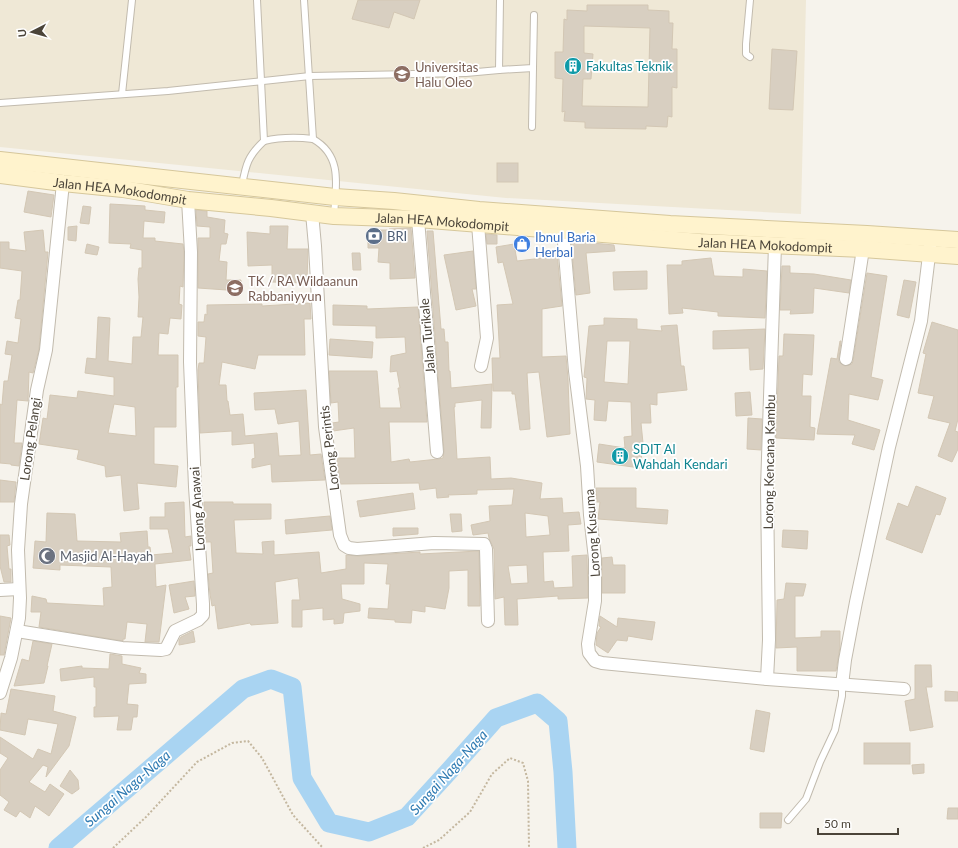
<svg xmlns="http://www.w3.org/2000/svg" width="958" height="848" viewBox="0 0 958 848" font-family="Lato,sans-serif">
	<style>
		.education { fill: #efe8d6 }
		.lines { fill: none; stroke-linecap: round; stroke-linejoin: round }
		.river { stroke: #a9d4f2; stroke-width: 19 }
		.building { fill: #d8cfc1; stroke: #d3c7b4; fill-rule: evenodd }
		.lane-casing { stroke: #c2bbae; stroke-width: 8 }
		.street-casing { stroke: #c2bbae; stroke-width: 14 }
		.secondary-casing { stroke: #d6c79b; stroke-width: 18 }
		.path { stroke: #c4b79f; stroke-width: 2; stroke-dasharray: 2 2; stroke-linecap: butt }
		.lane { stroke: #fff; stroke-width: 6 }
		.street { stroke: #fff; stroke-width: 12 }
		.secondary { stroke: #fff3cd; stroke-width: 16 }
		.labels { text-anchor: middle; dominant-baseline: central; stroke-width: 3.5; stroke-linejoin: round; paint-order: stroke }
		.culture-label { font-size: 13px; fill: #0d838f; stroke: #fff; text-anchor: start }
		.education-label { font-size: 13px; fill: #785e54; stroke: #fff; text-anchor: start }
		.street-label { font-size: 13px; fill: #4b4439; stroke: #fff }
		.service-label { font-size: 13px; fill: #4e5e75; stroke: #fff; text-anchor: start }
		.shop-label { font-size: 13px; fill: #366cbe; stroke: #fff; text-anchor: start }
		.worship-label { font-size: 13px; fill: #5b616d; stroke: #fff; text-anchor: start }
		.water-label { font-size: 14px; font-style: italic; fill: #2e7ab2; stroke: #fff }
	</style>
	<rect width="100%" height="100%" fill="#f6f3ec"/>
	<path class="education" d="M0 0H806L801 214 506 198 0 147Z"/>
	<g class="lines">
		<path class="river" d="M58 848 243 689 271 679 292 687 302 778 329 823 369 832 407 817 450 770 496 718 537 703 558 721 563 772 567 848"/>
	</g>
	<g class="building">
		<path d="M358 0H420L414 19 394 12 389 28 352 19Z"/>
		<path d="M587 5H648V10L669 11V23H673L672 49H677V88L672 87V117L668 116 667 127 646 126V129L585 128V122L564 121 565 111 562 112 563 79 555 78V52H563L564 19 567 20V10L587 11ZM584 26 650 28 648 107 582 106 583 79H591L593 54 584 53Z"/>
		<path d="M772 49 797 51 793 110 769 109Z"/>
		<rect x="497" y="163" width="21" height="19"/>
		<path d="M28 191 54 195 51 217 24 212Z"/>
		<path d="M110 204 145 206V210L165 212 164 223 144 221 143 238H155V241L183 244 184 252 183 287 180 286 179 304 182 305 181 319 170 318 168 334 159 333 158 355H178V387H176V427H154V464L178 466 176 487 137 483 139 509 124 511 121 475 106 477 105 466 77 459 79 450 39 444 43 418 47 419 50 395 77 398 78 391 114 396V377L85 373 87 358 96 359 98 317 110 318 108 361 132 364 133 337H141L143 317H138L139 297 138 279 139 268H142V250L130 248 131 244 109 243ZM114 404 135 407 136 436 108 433Z"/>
		<path d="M83 206 91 207 89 224 80 223Z"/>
		<path d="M196 210 207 211V217L225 220 224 233 228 234 226 244H221L219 261 227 262 226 280H241V291L198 288V238H210V227L197 226Z"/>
		<path d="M77 226 76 241 68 240V227Z"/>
		<path d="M270 226H288L287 249H308L307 283 272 282V265L248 266 247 232 270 234Z"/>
		<path d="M411 228 415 278 390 279V263L378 262 379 248H368V230H389V229Z"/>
		<path d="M43 230 45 252H48L39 349 33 373 29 372 28 401 17 400 14 443H22L19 466 11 465V464L0 463V404L2 405 4 381H8L12 355 5 354 7 341 18 343 21 319 15 318 18 300H20L22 271 0 268V242H9V249L26 251 24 232Z"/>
		<path d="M427 231H433L441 329H444L445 342H448L449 371H450L451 388 492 384 491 428H481L482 400 455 403V407H454L457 459 490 457 491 479 511 478 542 483 540 499 562 498 563 513 579 512 581 524 568 525 569 551 543 552 544 582 553 581 554 588 573 587 572 556 587 555 588 598 558 599V596L517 599 518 625H505L504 597 495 599 494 549 489 538 488 533 473 535 471 525 490 521 489 506 512 505 514 489 477 490V494L448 495 449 497 437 498 436 488 420 490 419 483 340 484 337 458H355L354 428 333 431 332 423 339 422 338 402 331 403 329 371H377L380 408H401L398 388H400L397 371 390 372 391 356 406 353 405 337 376 338V326L333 325V305L367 306V309L418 307 427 422H389L391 462 409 459 410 462 438 459 443 458 444 451ZM525 513 548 516 550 535 526 537ZM527 565 528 583 511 584 508 566Z"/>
		<path d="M486 234 497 235V244H487Z"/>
		<path d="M571 241 614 245 615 251 586 253 590 293 576 295Z"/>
		<path d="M87 244 99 247 97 255 85 253Z"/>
		<path d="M514 244 517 261 543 258V255L557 253 562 306 542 309V357L566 356 568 379 570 434 547 437 539 372 527 373 530 429 520 430 515 394H512V391H493L492 358H500L497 305 513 304 503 262 498 263 496 247Z"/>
		<path d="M473 251 476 289H472L476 306 456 310 444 255Z"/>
		<path d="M352 253H360L361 270H353Z"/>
		<path d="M711 258 714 276 743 277V269L767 271 765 318 718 316V312L682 308 683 313 669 314 667 265H682V261Z"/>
		<path d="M782 266H790V273L814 274 851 280 849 293 814 288 813 313 790 314 791 310H780Z"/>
		<path d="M647 271V289L614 290 613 272Z"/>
		<path d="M867 273 887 276 871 377 883 380 878 400 849 394 848 420 880 430 874 450 852 444 855 435 817 434 831 358 837 359 840 341H841L839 358V362L845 366 852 364 853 361Z"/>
		<path d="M904 280 916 282 909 318 897 315Z"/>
		<path d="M310 303 311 319H304L305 355H258L255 369 222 362 219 385H226L227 401H228L230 415 243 414 245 436 277 433 279 456 301 455 299 421 278 424 275 409 255 410 254 393 306 390 310 455 321 454 325 480 272 482 271 464 252 468V459L255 458 254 443 232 445V431L200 433 198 370 199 363H204L206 337 198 336V322H204L205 314 207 315V305L262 304V306Z"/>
		<path d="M604 318 637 319V329L662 331 661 326 677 325 681 366H684L687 390 657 393V405L650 404 651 423H641L643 443 640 468 597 462 599 444 625 448 624 437 632 436 631 402 608 401 606 421 594 420 595 400 586 399 587 378 584 377 589 326 604 325ZM607 341H630L628 384 604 382Z"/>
		<path d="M932 322 958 330V419L955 431 958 432V449L952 462 938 456 950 423 928 418 934 396 918 393 926 354 923 353Z"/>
		<path d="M765 329 763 369 750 370 749 348 713 349V331Z"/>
		<path d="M784 334 814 335 812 375 803 374 802 396H811L810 427 815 428 814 440 776 438 779 356H783Z"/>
		<path d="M330 339 373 342 372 358 329 355Z"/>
		<path d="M750 392 752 415 736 416 735 393Z"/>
		<path d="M748 418 762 419 761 450 747 449Z"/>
		<path d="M0 480 16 482 14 502H0Z"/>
		<path d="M916 486 946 498 940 515 936 514 922 553 886 539 898 503 908 507Z"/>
		<path d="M596 488H636V508L668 510 667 524 598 519 600 502H597Z"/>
		<path d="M413 493 415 509 360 517 357 501Z"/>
		<path d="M184 502 185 537 191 536V546H189L191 560 155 564 156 587 166 585 159 642H145L147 624 127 622 125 639H123V641L39 627 41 612H31L32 596 46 599 47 603 104 606 103 588 112 587 111 567 60 565V570L33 568 35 541 46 542 47 513 75 514 77 541 121 542 120 533 147 531 148 547H150L151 555 173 553 168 529H150V517H165V503Z"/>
		<path d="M204 502H233V504H271V519L234 520 236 553 263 554 262 542 274 541V555L319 552 321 573 346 569V555L358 556 420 552V554L479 551 480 606H468V570L449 571V588L445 609 425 606V612L412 610 411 623 395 622V620L368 618 369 608 388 609 390 584H386L388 564 364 563V584H341L342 599 360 604V611L344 613 343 623 334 624V619L323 620V608L302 610V627H292V600H300L298 578 275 582 278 623 251 625 250 623 218 629 215 605 212 606 210 594 208 574 213 573 211 542H206Z"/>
		<path d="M450 514H461L462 531 452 532Z"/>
		<path d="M330 516 332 530 286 534 285 520Z"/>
		<path d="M393 528H418V534L393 536Z"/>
		<path d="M783 530 808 531 807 549 782 547Z"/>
		<path d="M0 535H9L10 545 7 546 9 569H11V582H4L0 566Z"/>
		<path d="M612 557 613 565H625V593H602V558Z"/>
		<path d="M194 581 195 596 185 597 189 609 174 613 169 585Z"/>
		<path d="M786 583 806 584 803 596H795V638L821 637V631H840V647L836 671H797V647L776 648 777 600 784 599Z"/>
		<path d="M0 616 11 618 4 655H0Z"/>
		<path d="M600 616 617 627 618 618 655 622 652 640 628 636 627 641 617 640 608 653 596 645 597 633 601 627 599 626Z"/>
		<path d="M193 631 195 642 179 645V640L181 637Z"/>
		<path d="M33 641 52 644 47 666H48L44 683 14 686 22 659 29 661Z"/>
		<path d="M110 654 122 656V664L141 668 139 673 146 674V683L129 684 127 704 138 705 137 717H133L131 730H117L119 716 94 717V707H96V687H94V677L61 681 60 669 82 666V668L109 669Z"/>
		<path d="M915 665H931L932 687H926L933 727 910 731 905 701 915 699Z"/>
		<path d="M11 689 55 696 53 711 76 717 69 746 46 777 48 767 43 765 29 782 45 792 50 784 64 794 49 816 35 806 30 818 20 811 16 817 4 810 9 802 0 795V770L8 758 0 753V737L33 759 38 749 51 754 58 724 28 719 25 735 0 730 1 713 6 714Z"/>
		<path d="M945 691 958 692V701H945Z"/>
		<path d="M756 710 770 713 764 752 750 749Z"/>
		<rect x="864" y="743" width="46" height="21"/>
		<path d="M924 764V773L913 774 912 765Z"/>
		<path d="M70 770 78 780 79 789 72 794 60 786Z"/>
		<path d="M948 808H958V819H947Z"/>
		<path d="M760 813H782L781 828H760Z"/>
	</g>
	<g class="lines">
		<defs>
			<g id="lane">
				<path d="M304 0 313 139C343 156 336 186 334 215"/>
				<path d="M750 57 746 54V44L750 0"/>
				<path d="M499 70 533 68 534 15"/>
				<path d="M122 94 132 0"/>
				<path d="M0 103 168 91 310 76 466 73 499 70 500 0"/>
				<path d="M532 127 533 68"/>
				<path d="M264 141C281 137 296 137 313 139"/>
				<path d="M242 185C246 164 248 156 264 141L257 0"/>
				<path d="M788 820 806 799 820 762 835 730 842 696V685"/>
			</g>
			<g id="street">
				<path d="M312 213 315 246 325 427 340 535 344 545 349 548 357 549 434 543 484 544 486 549 488 621"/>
				<path d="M418 219 437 452"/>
				<path d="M478 224 487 338 481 366"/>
				<path d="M563 231 575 371 587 466 590 515 595 559V601L588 644 589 653 595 661 602 663 767 679 904 689"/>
				<path d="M846 359 863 249"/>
				<path d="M0 590 19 589"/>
				<path d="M17 631 122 648 161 650 166 649 175 631 198 620 203 615V604L195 487 190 362 191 252 188 200"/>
				<path d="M767 679 769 640 767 488 775 245"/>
				<path d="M842 685 845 660 856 602 889 447 921 321 930 247"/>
				<path d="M0 693 11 658 19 618 20 598 18 550 21 504 37 390 46 350 63 183"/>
			</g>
			<g id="secondary">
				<path d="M0 160 335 197 394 201 479 210 670 224 867 234 958 240"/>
				<path id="s1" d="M0 175 63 183 123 189 188 200 271 208 334 216 418 219 700 242 863 249 958 256"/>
			</g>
		</defs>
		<use href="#lane" class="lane-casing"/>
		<use href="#street" class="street-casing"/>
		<use href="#secondary" class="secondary-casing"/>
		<g class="path">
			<path d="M113 848 146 817 197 762 232 743 248 741 262 758 293 815 323 848"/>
			<path d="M423 848 439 840 470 812 492 774 510 758 523 763 528 781 529 848"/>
		</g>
		<use href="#lane" class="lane"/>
		<use href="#street" class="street"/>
		<use href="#secondary" class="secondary"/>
	</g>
	<defs>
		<symbol id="building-disc" viewBox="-11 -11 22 22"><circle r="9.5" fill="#0f9aa8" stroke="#fff"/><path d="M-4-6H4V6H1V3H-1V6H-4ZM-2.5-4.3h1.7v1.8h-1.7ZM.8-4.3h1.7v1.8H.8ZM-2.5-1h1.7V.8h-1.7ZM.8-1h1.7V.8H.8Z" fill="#fff"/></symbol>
		<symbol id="university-disc" viewBox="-11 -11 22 22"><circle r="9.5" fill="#8d6e63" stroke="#fff"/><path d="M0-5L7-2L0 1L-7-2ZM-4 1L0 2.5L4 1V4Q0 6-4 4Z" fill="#fff"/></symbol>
		<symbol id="bank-disc" viewBox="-11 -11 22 22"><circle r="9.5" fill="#5c6f8a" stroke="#fff"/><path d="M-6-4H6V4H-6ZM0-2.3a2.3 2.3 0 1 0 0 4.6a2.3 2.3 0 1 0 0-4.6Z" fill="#fff"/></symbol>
		<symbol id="shop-disc" viewBox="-11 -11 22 22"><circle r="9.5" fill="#3f7fe0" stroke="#fff"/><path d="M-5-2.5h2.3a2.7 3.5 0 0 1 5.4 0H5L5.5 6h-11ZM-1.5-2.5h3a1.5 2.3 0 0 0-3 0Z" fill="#fff"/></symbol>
		<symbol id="school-disc" viewBox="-11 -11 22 22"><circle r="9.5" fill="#8d6e63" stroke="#fff"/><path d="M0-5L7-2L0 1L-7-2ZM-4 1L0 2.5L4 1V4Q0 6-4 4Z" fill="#fff"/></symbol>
		<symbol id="mosque-disc" viewBox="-11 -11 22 22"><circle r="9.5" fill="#6b7280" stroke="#fff"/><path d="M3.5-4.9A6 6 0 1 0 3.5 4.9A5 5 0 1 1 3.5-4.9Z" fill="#fff"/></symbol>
	</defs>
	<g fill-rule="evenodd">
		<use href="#building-disc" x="563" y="56" width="20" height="20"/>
		<use href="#university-disc" x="392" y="64" width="20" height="20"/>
		<use href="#bank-disc" x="364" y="226" width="20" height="20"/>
		<use href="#shop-disc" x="512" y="234" width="20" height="20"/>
		<use href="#school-disc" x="225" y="278" width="20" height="20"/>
		<use href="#building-disc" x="610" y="446" width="20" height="20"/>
		<use href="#mosque-disc" x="37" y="546" width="20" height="20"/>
	</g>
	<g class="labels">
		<g class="culture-label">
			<text x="586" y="66">Fakultas Teknik</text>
			<text x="633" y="449">SDIT Al<tspan x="633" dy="15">Wahdah Kendari</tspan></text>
		</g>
		<g class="education-label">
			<text x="415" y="67">Universitas<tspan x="415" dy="15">Halu Oleo</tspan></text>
			<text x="248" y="281">TK / RA Wildaanun<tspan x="248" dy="15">Rabbaniyyun</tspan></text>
		</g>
		<g class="street-label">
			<text stroke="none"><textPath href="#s1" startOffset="121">Jalan HEA Mokodompit</textPath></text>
			<text stroke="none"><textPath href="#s1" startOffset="445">Jalan HEA Mokodompit</textPath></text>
			<text stroke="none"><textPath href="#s1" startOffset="769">Jalan HEA Mokodompit</textPath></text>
			<text transform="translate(427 336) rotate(-95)">Jalan Turikale</text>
			<text transform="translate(30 439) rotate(-82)">Lorong Pelangi</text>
			<text transform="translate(329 448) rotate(-97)">Lorong Perintis</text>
			<text transform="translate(769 462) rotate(-89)">Lorong Kencana Kambu</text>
			<text transform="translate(197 509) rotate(-94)">Lorong Anawai</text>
			<text transform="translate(592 533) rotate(-94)">Lorong Kusuma</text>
		</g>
		<g class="service-label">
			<text x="387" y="236">BRI</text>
		</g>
		<g class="shop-label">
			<text x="535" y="237">Ibnul Baria<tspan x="535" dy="15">Herbal</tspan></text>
		</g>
		<g class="worship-label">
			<text x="60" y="556">Masjid Al-Hayah</text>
		</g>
		<g class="water-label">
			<text transform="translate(448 772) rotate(-48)">Sungai Naga-Naga</text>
			<text transform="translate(127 788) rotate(-41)">Sungai Naga-Naga</text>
		</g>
	</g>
	<g transform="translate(32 32) rotate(264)" stroke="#ffffff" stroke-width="3" paint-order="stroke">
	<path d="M0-3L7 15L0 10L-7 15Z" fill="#4b4439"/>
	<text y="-6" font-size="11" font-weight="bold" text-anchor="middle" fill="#4b4439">U</text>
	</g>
	<path d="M818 828v6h80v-6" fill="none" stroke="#4b4439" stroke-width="2"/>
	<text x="824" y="828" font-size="12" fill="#4b4439" stroke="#ffffff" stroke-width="3" paint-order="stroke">50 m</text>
</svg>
